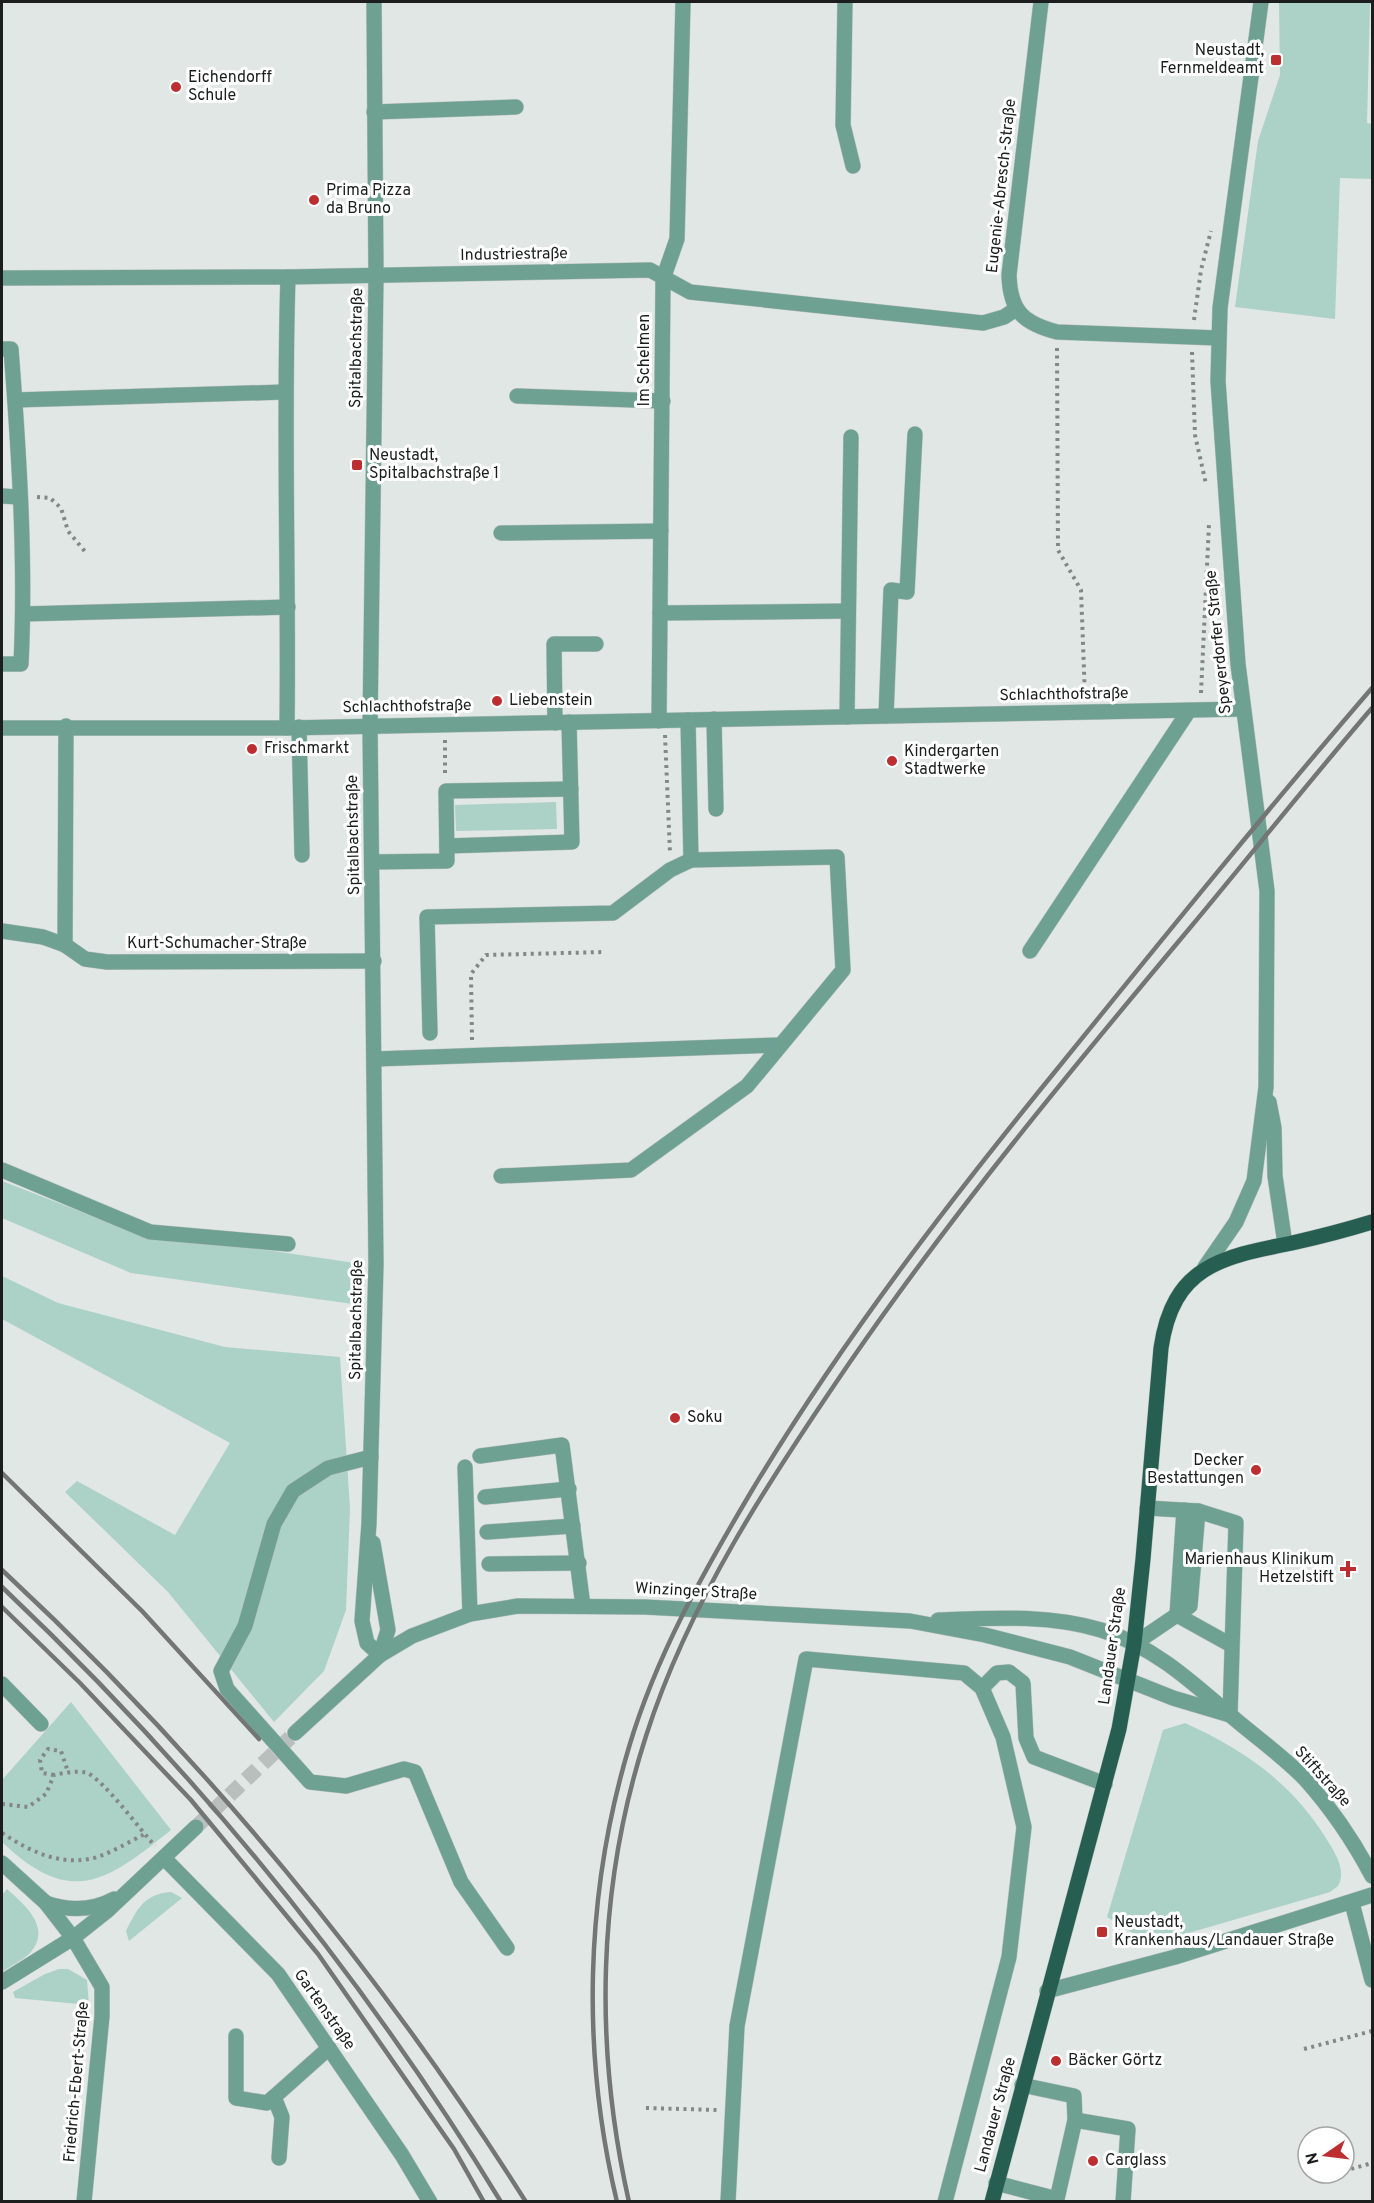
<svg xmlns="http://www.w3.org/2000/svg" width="1374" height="2203" viewBox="0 0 1374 2203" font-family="Overpass,sans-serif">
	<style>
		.green { fill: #acd1c6 }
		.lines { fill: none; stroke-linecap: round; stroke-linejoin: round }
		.minor-tunnel { stroke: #b9bfbd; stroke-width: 15; stroke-dasharray: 15 8; stroke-linecap: butt }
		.minor-casing { stroke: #bdc3c1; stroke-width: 16 }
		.major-casing { stroke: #bdc3c1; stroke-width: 16 }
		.path { stroke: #838887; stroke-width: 4; stroke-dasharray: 3 4.5; stroke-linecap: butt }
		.minor { stroke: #6fa193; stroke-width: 15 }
		.major { stroke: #265f51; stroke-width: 15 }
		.rail { stroke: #727674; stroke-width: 4.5 }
		.poi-dot { fill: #bd2e30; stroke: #fff; stroke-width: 2 }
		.labels { text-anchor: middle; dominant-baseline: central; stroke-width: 6; stroke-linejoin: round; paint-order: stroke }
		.poi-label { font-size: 16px; fill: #1b1e1d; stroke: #fff; text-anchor: start }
		.street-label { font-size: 16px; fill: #1b1e1d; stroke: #fff }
	</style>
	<rect width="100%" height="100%" fill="#e1e7e5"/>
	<g class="green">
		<path d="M1279 2H1372L1370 5 1367 123 1372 124V179L1340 178 1335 319 1235 307 1258 141 1280 75Z"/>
		<path d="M556 802 557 829 456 831 455 805Z"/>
		<path d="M2 1181 141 1235 212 1242 355 1263 353 1304 131 1273 2 1218Z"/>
		<path d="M2 1276 58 1303 225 1347 340 1357 350 1508 346 1610 324 1671 274 1722 168 1592 65 1492 77 1481 175 1535 230 1443 2 1319Z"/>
		<path d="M71 1702 171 1830C106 1882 71 1908 2 1842V1780Z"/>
		<path d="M1185 1723C1247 1751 1294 1785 1329 1843 1337 1856 1346 1872 1338 1886L1330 1892 1161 1941 1144 1940 1107 1917 1163 1730Z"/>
		<path d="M7 1889C24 1904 54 1929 29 1954 21 1961 10 1966 2 1972V1895Z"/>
		<path d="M171 1892 182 1898 129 1941 126 1931C137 1909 144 1894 171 1892Z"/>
		<path d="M59 1969H68L87 1980 89 2005 15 1998 13 1992 45 1974Z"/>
	</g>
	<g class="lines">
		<path class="minor-tunnel" d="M196 1827 295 1733"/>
		<defs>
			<g id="minor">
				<path d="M374 2 376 276 370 726 376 1264 369 1523 362 1621 367 1643 380 1655"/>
				<path d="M845 2 843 125 853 166"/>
				<path d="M1041 2 1009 275C1010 311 1023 323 1057 332L1218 338"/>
				<path d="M374 112 516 107"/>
				<path d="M2 278 288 277 650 270 690 292 983 323 1004 317 1016 309"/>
				<path d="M2 349H11C19 453 26 560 21 664H2"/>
				<path d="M517 396 663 401"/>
				<path d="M15 400 284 392"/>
				<path d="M2 496 19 497"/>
				<path d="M501 533 661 531"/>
				<path d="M660 613 848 611"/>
				<path d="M23 614 288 607"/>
				<path d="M886 716 891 590 907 592 915 434"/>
				<path d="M847 717 851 437"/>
				<path d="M714 719 716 809"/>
				<path d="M659 721 663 279 677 239 683 2"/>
				<path d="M555 723 554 644H596"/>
				<path d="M299 727 302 855"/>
				<path d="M2 728H287L1243 709"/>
				<path d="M287 728C289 577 283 428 288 277"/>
				<path d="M447 846 572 842 569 722"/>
				<path d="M372 862 447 861 446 791 571 789"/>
				<path d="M2 931 43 937 65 945 85 959 107 962 374 961"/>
				<path d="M65 945 66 726"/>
				<path d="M1030 951 1188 712"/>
				<path d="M430 1033 427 917 613 913 670 870 691 860"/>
				<path d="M375 1059 780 1045"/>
				<path d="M1269 1102 1274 1128 1275 1176 1285 1244"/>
				<path d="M2 1170 150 1232 288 1244"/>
				<path d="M501 1176 631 1170 747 1086 843 970 837 857 691 860 688 720"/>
				<path d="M1205 1267 1236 1222 1254 1181 1266 1087 1267 891 1238 664 1218 381 1220 308 1261 2"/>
				<path d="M480 1456 562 1445 583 1606"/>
				<path d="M371 1457 328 1468 293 1491 274 1524 245 1626 221 1671 227 1689 310 1782 346 1786 404 1769 415 1772 461 1882 507 1948"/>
				<path d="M465 1467 470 1614"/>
				<path d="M485 1497 569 1489"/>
				<path d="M1147 1508 1198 1511 1236 1523 1230 1715"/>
				<path d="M487 1532 573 1526"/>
				<path d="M373 1543 388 1630 380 1655"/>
				<path d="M489 1564 579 1563"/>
				<path d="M1177 1615 1184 1510"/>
				<path d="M1177 1615 1231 1645"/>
				<path d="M938 1620C991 1618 1049 1614 1101 1630 1151 1645 1190 1680 1229 1714 1254 1736 1282 1755 1305 1779 1331 1808 1354 1842 1372 1876"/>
				<path d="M1134 1644 1190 1606 1198 1511"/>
				<path d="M2 1684 41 1724"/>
				<path d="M982 1688 997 1673 1009 1672 1023 1683 1026 1738 1034 1757 1105 1784"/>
				<path d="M295 1733 380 1655 412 1636 470 1614 518 1606 645 1607 910 1621 985 1635 1070 1657 1173 1698 1230 1715"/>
				<path d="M164 1858 278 1974 402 2155 430 2202"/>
				<path d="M2 1863 46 1903 73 1938 102 1987V2016L84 2202"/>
				<path d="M46 1903C69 1911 92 1911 114 1899"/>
				<path d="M1352 1903 1372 1980"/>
				<path d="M2 1982 73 1938 107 1911 196 1827"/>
				<path d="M1047 1991 1175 1957 1372 1895"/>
				<path d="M236 2036V2098L267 2103 274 2097"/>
				<path d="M1075 2120 1128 2129 1123 2202"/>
				<path d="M279 2158 282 2117 274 2097 329 2048"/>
				<path d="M996 2183 1057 2199 1075 2120 1074 2096 1022 2085"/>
				<path d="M728 2202 737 2026 806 1659 964 1673 982 1688 1003 1737 1024 1827 1009 1957 945 2202"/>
			</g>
			<path id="major" d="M992 2202 1119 1729 1134 1644 1143 1559 1161 1348C1173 1266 1221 1257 1292 1243 1319 1237 1346 1230 1372 1222"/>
		</defs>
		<use href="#minor" class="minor-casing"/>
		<use href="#major" class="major-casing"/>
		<g class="path">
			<path d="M1194 320 1201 270 1211 231"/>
			<path d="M1057 348 1058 550 1081 590 1085 697"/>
			<path d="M1192 352 1195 435 1206 484"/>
			<path d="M37 497 50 498 61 508 68 531 87 554"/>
			<path d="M1201 693 1209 524"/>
			<path d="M665 735 670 853"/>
			<path d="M445 740V775"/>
			<path d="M472 1040 471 974 486 955 604 952"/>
			<path d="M54 1775 42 1773 40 1760 48 1749 61 1751 68 1772"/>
			<path d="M2 1804 28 1807 46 1794 54 1775C64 1773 77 1770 87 1773 103 1779 142 1832 155 1846"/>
			<path d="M2 1833C28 1850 57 1865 89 1859 107 1856 128 1842 145 1834"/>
			<path d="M1304 2049 1372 2031"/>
			<path d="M646 2108 718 2110"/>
			<path d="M1344 2171 1372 2163"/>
			<path d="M1333 2174 1335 2173"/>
		</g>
		<use href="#minor" class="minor"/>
		<use href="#major" class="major"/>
		<g class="rail">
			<path d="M2 1473 142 1611 259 1739"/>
			<path d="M2 1570C201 1755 381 1972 526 2202"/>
			<path d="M2 1587C194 1769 363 1975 501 2202"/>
			<path d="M2 1607 80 1683 191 1800 318 1954 454 2149 484 2202"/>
			<path d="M617 2202C581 2052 585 1894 629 1747 656 1656 703 1573 751 1492 842 1340 950 1200 1062 1063 1164 937 1266 811 1372 688"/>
			<path d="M629 2202C594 2047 597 1887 646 1736 689 1601 770 1479 850 1362 954 1211 1071 1070 1189 929 1250 856 1310 780 1372 708"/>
		</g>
	</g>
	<g class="poi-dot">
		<rect x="1270" y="54" width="12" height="12" rx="3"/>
		<circle cx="176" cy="87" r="6"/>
		<circle cx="314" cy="200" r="6"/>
		<rect x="351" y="459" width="12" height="12" rx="3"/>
		<circle cx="497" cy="701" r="6"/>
		<circle cx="252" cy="749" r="6"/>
		<circle cx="892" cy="761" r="6"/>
		<circle cx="675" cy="1418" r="6"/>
		<circle cx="1256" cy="1470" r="6"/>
		<path d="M1345 1560h6v6h6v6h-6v6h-6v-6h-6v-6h6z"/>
		<rect x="1096" y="1926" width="12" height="12" rx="3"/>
		<circle cx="1056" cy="2061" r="6"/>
		<circle cx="1093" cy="2161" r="6"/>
	</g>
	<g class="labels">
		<g class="poi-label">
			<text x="1264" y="51" text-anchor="end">Neustadt,<tspan x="1264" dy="18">Fernmeldeamt</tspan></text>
			<text x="188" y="78">Eichendorff<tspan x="188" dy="18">Schule</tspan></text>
			<text x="326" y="191">Prima Pizza<tspan x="326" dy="18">da Bruno</tspan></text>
			<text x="369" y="456">Neustadt,<tspan x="369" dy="18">Spitalbachstraße 1</tspan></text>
			<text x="509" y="701">Liebenstein</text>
			<text x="264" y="749">Frischmarkt</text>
			<text x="904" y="752">Kindergarten<tspan x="904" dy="18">Stadtwerke</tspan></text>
			<text x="687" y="1418">Soku</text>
			<text x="1244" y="1461" text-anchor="end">Decker<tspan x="1244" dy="18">Bestattungen</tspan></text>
			<text x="1334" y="1560" text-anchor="end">Marienhaus Klinikum<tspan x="1334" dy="18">Hetzelstift</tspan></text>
			<text x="1114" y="1923">Neustadt,<tspan x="1114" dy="18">Krankenhaus/Landauer Straße</tspan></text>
			<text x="1068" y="2061">Bäcker Görtz</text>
			<text x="1105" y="2161">Carglass</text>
		</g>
		<g class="street-label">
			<text transform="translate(1002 186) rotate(-84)">Eugenie-Abresch-Straße</text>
			<text transform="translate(514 255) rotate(-1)">Industriestraße</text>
			<text transform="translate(357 348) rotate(-89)">Spitalbachstraße</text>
			<text transform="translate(645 360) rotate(-90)">Im Schelmen</text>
			<text transform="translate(1219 642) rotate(-96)">Speyerdorfer Straße</text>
			<text transform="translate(1064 695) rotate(-1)">Schlachthofstraße</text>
			<text transform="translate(407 707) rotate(-1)">Schlachthofstraße</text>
			<text transform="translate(354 835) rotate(-91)">Spitalbachstraße</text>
			<text x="217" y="944">Kurt-Schumacher-Straße</text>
			<text transform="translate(357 1320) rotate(-89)">Spitalbachstraße</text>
			<text transform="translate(696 1592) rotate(3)">Winzinger Straße</text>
			<text transform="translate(1113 1646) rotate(-82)">Landauer Straße</text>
			<text transform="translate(1322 1777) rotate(48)">Stiftstraße</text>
			<text transform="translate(324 2010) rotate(55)">Gartenstraße</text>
			<text transform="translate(77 2082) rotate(-85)">Friedrich-Ebert-Straße</text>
			<text transform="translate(996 2115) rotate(-75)">Landauer Straße</text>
		</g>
	</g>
	<rect width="1374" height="2203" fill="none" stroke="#1b1e1d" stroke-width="6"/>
	<g transform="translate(1326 2155) rotate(256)"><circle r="28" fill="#ffffff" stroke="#a4a5a5" stroke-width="1.5"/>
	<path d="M0-4.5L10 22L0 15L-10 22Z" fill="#bd2e30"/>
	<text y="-9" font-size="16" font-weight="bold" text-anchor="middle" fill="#1b1e1d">N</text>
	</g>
</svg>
